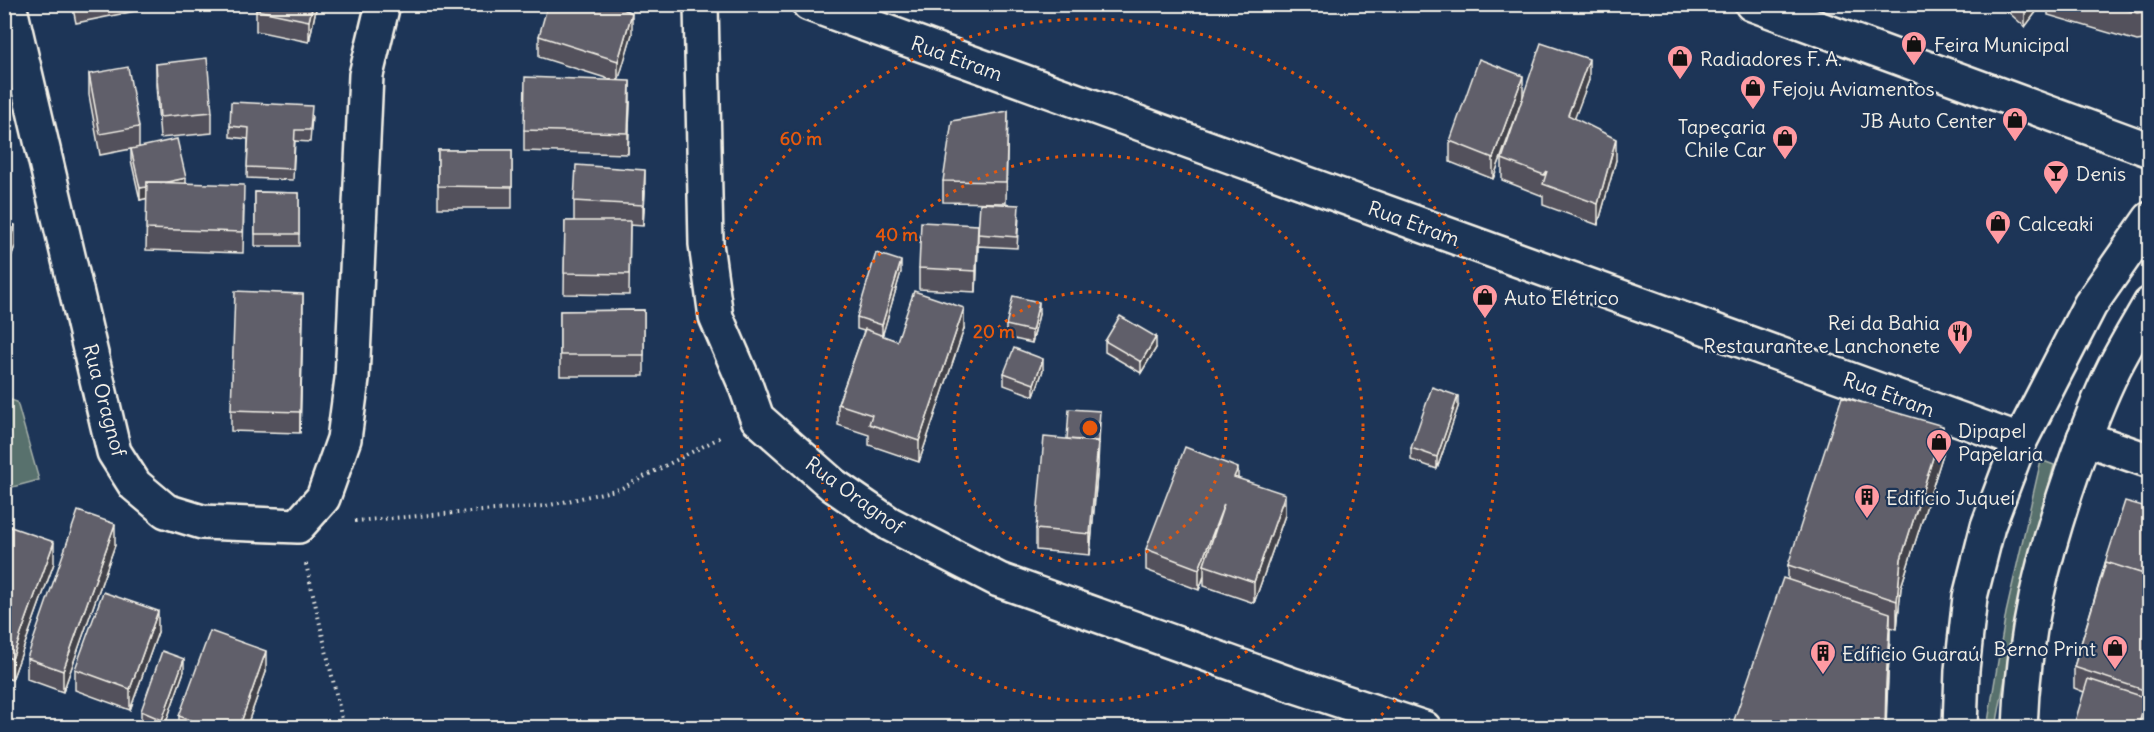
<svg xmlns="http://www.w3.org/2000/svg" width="2154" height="732" viewBox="0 0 2154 732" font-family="Delius,sans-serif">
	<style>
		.green { fill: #59716d; stroke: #a6b1aa; stroke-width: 1.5 }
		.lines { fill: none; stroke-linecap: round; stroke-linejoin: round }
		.minor-casing { stroke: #f4f1e8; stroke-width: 38 }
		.tertiary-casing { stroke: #f4f1e8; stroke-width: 38 }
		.path { stroke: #f4f1e8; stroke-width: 4; stroke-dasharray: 1.5 4.5; stroke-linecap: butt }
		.minor { stroke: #1d3557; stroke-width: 33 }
		.tertiary { stroke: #1d3557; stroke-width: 33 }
		.wall { fill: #53515b; stroke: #f4f1e8; stroke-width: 1.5 }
		.shaded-wall { fill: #43424a; stroke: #f4f1e8; stroke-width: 1.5 }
		.building { fill: #605e6a; stroke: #f4f1e8; stroke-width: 1.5 }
		.ring { fill: none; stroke: #e8590c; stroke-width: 3; stroke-dasharray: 3 6 }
		.labels { text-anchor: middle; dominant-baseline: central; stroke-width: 4.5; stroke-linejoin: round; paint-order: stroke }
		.poi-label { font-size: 20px; fill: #f4f1e8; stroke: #1d3557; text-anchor: start }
		.street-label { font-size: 20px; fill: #f4f1e8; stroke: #1d3557 }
		.centre { fill: #e8590c; stroke: #1d3557; stroke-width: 3 }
		.ring-label { font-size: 18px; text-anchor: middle; font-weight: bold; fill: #e8590c; stroke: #1d3557; stroke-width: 4.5; stroke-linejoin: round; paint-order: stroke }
	</style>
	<rect width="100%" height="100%" fill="#1d3557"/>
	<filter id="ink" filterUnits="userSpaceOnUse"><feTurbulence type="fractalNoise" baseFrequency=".0167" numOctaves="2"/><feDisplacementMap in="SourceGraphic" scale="12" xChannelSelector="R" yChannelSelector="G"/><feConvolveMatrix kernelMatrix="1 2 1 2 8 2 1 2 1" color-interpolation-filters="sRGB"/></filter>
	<g filter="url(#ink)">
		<g class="green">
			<path d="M5 398 17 402 39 480 5 489Z"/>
			<path d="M2041 460 2054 465 2019 602 1996 727 1987 728 2006 613Z"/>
		</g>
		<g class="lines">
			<defs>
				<g id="minor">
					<path d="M9 4 114 452 135 485 166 511 202 522 298 526 323 498 344 439 352 379 366 75 383 4"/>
					<path d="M701 4 706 244 716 317 745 384 757 418 833 485 890 524 999 580 1290 684 1424 728"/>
					<path d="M809 4 2020 441"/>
					<path d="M1752 4 2150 150"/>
					<path d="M2084 438 2150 461"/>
				</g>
				<g id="tertiary">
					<path d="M1960 728 1962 670 1970 597 1988 526 2020 441 2090 305 2150 219"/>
					<path d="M2020 728C2023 634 2043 557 2073 470 2085 435 2098 400 2114 368 2125 346 2138 325 2150 304"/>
				</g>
			</defs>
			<use href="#minor" class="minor-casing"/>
			<use href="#tertiary" class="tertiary-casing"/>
			<g class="path">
				<path d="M355 521 546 506 620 489 723 436"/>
				<path d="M306 564 344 728"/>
			</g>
			<use href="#minor" class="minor"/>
			<use href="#tertiary" class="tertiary"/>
		</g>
		<g class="wall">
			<path d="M72 4H170L76 23Z"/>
			<path d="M257 4H317L309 42 256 31V10Z"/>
			<path d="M1999 4H2042L2025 27Z"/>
			<path d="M2048 4H2150V39L2137 41 2048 15Z"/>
			<path d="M632 34 618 80 630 102 628 154 524 151V130L612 80 539 57V36Z"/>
			<path d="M156 64 212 112V133L160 138 156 85Z"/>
			<path d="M89 74 139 127V147L186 183 244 206 243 253 146 250 147 198 140 200 131 160V149L100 155 89 95Z"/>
			<path d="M1589 80 1574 118 1616 160 1598 225 1543 205V196L1502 180V159Z"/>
			<path d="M1523 97 1493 179 1450 162V141Z"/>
			<path d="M1008 111 1006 203 943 202V181Z"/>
			<path d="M312 117 310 142 295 141 293 180 247 178 248 139 230 137V126Z"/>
			<rect x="438" y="150" width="74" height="58"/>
			<path d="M645 191 643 226 630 225 629 295 564 294 565 221H574V201Z"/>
			<path d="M255 192 299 193V246H255Z"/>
			<path d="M1019 216 1017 248 978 246 976 292 919 289V268L978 225Z"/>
			<path d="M4 221 15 246 5 273H4Z"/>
			<path d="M901 272 882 336 897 341 964 329 919 462 869 445V435L838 425V404L864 331 857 329V317Z"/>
			<path d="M644 310V376H560V311Z"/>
			<path d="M1039 314 1032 343 1006 337V325Z"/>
			<path d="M303 315 300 433 231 431V410Z"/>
			<path d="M1105 341 1156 348 1141 373 1105 352Z"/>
			<path d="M1043 370 1034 396 1004 385V373Z"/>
			<path d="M1458 407 1437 469 1411 460V448Z"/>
			<path d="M1100 423 1098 463 1090 555 1036 550V529L1067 439Z"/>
			<path d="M1943 454 1901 587 1897 629 1890 627 1886 728H1732L1788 579V565Z"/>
			<path d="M1238 478 1285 515 1254 603 1204 586V576L1199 590 1146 570V549Z"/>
			<path d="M2150 508V713L2147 712V719L2084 692 2074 688V667L2105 563Z"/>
			<path d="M4 536 54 563 12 680 4 677Z"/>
			<path d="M115 545 63 692 27 679V658Z"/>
			<path d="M158 632 130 710 75 690V669Z"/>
			<path d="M184 671 164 728H153L141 723V711Z"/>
			<path d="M266 672 246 728H179V716Z"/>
		</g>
		<g class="shaded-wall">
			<path d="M313 4H317L309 42V21Z"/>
			<path d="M2025 4H2042L2025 27Z"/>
			<path d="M632 13V34L618 82V61Z"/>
			<path d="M1589 59V80L1568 136V115Z"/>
			<path d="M1523 76V97L1493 179V158Z"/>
			<path d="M630 81V102L628 154V133Z"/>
			<path d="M5 87V108L4 110V89Z"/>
			<path d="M1616 139V160L1598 225V204Z"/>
			<path d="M645 170V191L643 226V205Z"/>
			<path d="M186 178V189L140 200V188Z"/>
			<path d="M15 225V246L5 273V252Z"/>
			<path d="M978 225V246L976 292V271Z"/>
			<path d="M901 261V272L882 337V325Z"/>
			<path d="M303 294V315L300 433V412Z"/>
			<path d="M1039 302V314L1032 343V331Z"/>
			<path d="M964 308V329L919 462V441Z"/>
			<path d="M1156 337V348L1141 373V362Z"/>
			<path d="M1043 359V370L1034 396V384Z"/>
			<path d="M1458 396V407L1437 469V457Z"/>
			<path d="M1943 426V454L1901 587 1897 629V601L1901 559Z"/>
			<path d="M1098 442V463L1090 555V534Z"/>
			<path d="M1238 468V489L1234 477Z"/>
			<path d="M1285 494V515L1254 603V582Z"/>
			<path d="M1224 504 1204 565V576L1199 590V569Z"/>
			<path d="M115 524V545L63 692V671Z"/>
			<path d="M54 542V563L12 680V659Z"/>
			<path d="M158 611V632L130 710V689Z"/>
			<path d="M1890 613V641L1885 728 1886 683Z"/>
			<path d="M266 651V672L246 728H239Z"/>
			<path d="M184 659V671L164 728H162V720Z"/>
			<path d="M2147 698V719L2144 728H2137Z"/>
		</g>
		<g class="building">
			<path d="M257 4H313L309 21 256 10Z"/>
			<path d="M548 4H612L632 13 618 61 539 36Z"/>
			<path d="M2109 4H2150V11L2137 13Z"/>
			<path d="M1541 43 1589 59 1568 115 1616 139 1598 204 1543 184 1547 171 1544 175 1502 159Z"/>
			<path d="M207 58 212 112 160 117 156 64Z"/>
			<path d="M1479 59 1523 76 1493 158 1450 141Z"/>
			<path d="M128 67 139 127 100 134 89 74Z"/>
			<path d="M525 77 630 81 628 133 524 130Z"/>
			<path d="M231 102 312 106 310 130H295L293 169 247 167 249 128 230 126Z"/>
			<path d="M1008 111 1006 182 943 181 952 121Z"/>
			<path d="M177 139 186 178 167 182H147V187L140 188 131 149Z"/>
			<path d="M438 150H512V187L438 186Z"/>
			<path d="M576 165 645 170 643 205 574 201Z"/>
			<path d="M147 182 244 185 243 232 146 229Z"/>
			<path d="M255 192 299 193V234H255Z"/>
			<path d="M980 203 1019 205 1017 237 978 234Z"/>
			<path d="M4 221 15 225 5 252H4Z"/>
			<path d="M565 221H630L629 274 564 273Z"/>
			<path d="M921 222 978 225 976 271 919 268Z"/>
			<path d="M876 253 901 261 882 325 857 317Z"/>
			<path d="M235 291 303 294 300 412 231 410Z"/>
			<path d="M914 291 964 308 919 441 869 424 872 415 838 404 865 329 897 341Z"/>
			<path d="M1013 296 1039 302 1032 331 1006 325Z"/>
			<path d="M644 310V355H560V311Z"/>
			<path d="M1120 316 1156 337 1141 362 1105 341Z"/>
			<path d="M1014 348 1043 359 1034 384 1004 373Z"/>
			<path d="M1432 387 1458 396 1437 457 1411 448Z"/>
			<path d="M1842 397 1943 426 1901 559 1897 601 1788 565Z"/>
			<path d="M1069 409 1100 411 1098 441 1067 439Z"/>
			<path d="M1044 437 1098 442 1090 534 1036 529Z"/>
			<path d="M1185 447 1238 468 1234 477 1285 494 1254 582 1204 565 1224 504 1199 569 1146 549Z"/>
			<path d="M2125 501 2150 508V576L2105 563Z"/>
			<path d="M78 511 115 524 63 671 27 658Z"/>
			<path d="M8 526 54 542 12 659 4 656V536Z"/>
			<path d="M2106 562 2150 576V692L2074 667Z"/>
			<path d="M1783 578 1890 613 1886 683 1885 728H1737L1732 726Z"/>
			<path d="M103 592 158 611 130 689 75 669Z"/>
			<path d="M210 631 266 651 239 728H212L179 716Z"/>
			<path d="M162 651 184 659 162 720 141 711Z"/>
			<path d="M2088 679 2147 698 2137 728H2073Z"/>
		</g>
	</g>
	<g class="ring">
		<circle cx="1090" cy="428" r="136"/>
		<circle cx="1090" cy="428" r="273"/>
		<path d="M811 727A409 409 0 1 1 1369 727"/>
	</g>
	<defs>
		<symbol id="shop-pin" viewBox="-11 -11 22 30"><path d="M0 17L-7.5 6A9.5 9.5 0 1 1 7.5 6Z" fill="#ff9aa2" stroke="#1d3557"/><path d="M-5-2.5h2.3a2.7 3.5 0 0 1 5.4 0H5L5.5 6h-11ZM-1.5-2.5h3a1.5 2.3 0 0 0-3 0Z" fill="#111"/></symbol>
		<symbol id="bar-pin" viewBox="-11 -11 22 30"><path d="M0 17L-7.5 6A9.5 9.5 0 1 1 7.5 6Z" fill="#ff9aa2" stroke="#1d3557"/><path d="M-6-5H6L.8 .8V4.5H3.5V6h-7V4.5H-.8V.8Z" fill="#111"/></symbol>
		<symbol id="restaurant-pin" viewBox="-11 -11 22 30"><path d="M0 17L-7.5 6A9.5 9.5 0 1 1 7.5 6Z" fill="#ff9aa2" stroke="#1d3557"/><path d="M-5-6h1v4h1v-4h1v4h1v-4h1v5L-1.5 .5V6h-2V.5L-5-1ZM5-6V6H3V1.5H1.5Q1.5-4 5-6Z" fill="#111"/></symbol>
		<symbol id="building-pin" viewBox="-11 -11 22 30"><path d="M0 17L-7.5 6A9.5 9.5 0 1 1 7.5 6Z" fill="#ff9aa2" stroke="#1d3557"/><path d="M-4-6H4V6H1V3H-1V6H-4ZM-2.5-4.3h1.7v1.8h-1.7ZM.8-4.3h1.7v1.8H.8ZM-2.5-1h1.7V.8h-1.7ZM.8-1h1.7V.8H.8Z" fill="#111"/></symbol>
	</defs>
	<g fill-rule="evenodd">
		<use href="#shop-pin" x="1899" y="29" width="30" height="40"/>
		<use href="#shop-pin" x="1665" y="43" width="30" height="40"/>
		<use href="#shop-pin" x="1738" y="73" width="30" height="40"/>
		<use href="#shop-pin" x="2000" y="105" width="30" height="40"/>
		<use href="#shop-pin" x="1770" y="123" width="30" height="40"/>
		<use href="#bar-pin" x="2041" y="158" width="30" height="40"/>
		<use href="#shop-pin" x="1983" y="208" width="30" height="40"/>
		<use href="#shop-pin" x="1470" y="282" width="30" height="40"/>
		<use href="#restaurant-pin" x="1945" y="318" width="30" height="40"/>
		<use href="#shop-pin" x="1924" y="427" width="30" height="40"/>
		<use href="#building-pin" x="1852" y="482" width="30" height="40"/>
		<use href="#shop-pin" x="2100" y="633" width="30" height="40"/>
		<use href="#building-pin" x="1808" y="638" width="30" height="40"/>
	</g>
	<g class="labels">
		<g class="poi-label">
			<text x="1934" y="44">Feira Municipal</text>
			<text x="1700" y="58">Radiadores F. A.</text>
			<text x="1772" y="88">Fejoju Aviamentos</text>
			<text x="1996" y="120" text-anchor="end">JB Auto Center</text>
			<text x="1766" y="126" text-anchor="end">Tapeçaria<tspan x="1766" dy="23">Chile Car</tspan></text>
			<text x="2076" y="173">Denis</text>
			<text x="2018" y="223">Calceaki</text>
			<text x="1504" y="297">Auto Elétrico</text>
			<text x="1940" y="322" text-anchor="end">Rei da Bahia<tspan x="1940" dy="23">Restaurante e Lanchonete</tspan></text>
			<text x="1958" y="430">Dipapel<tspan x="1958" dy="23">Papelaria</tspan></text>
			<text x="1886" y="497">Edifício Juqueí</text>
			<text x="2096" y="648" text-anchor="end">Berno Print</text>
			<text x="1842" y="653">Edíficio Guaraú</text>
		</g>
		<g class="street-label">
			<text transform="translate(957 58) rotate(20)">Rua Etram</text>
			<text transform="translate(1414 223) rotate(20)">Rua Etram</text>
			<text transform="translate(1889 394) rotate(20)">Rua Etram</text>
			<text transform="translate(105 400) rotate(75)">Rua Oragnof</text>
			<text transform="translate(855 495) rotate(36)">Rua Oragnof</text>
		</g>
	</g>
	<circle cx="1090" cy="428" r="9" class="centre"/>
	<g class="ring-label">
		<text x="801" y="145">60 m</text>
		<text x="897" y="241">40 m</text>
		<text x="994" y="338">20 m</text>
	</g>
	<rect width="2154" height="732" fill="none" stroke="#1d3557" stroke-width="24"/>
	<rect x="12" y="12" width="2130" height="708" fill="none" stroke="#f4f1e8" stroke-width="2" filter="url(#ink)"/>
</svg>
